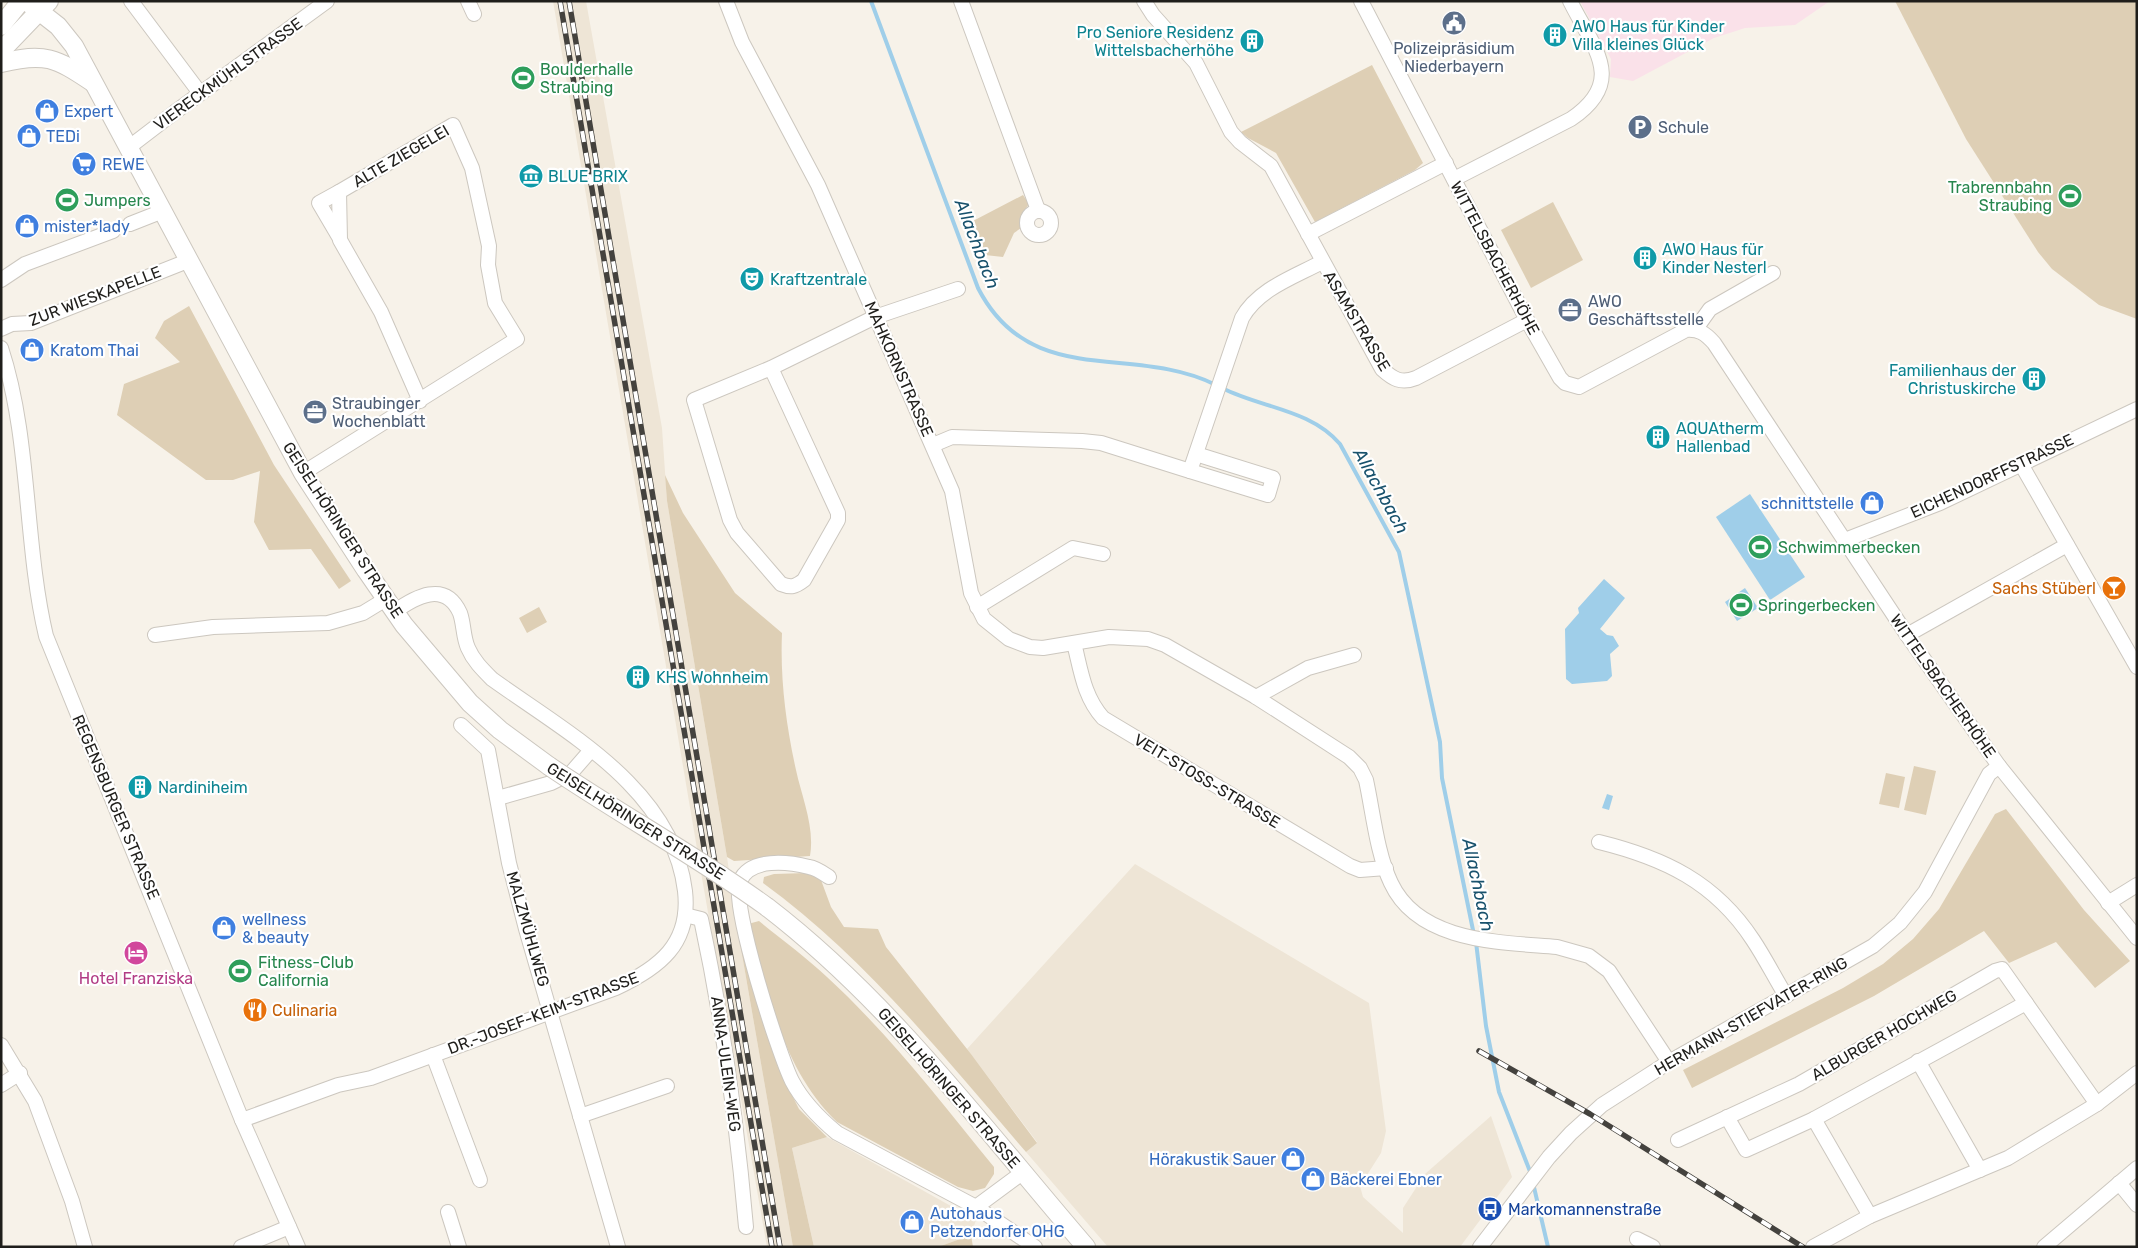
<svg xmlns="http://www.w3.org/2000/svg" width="2138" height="1248" viewBox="0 0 2138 1248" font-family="Rubik,sans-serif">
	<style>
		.built { fill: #eee5d6 }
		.education { fill: #fae1e9 }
		.green { fill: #decfb5 }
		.water { fill: #9fcee9 }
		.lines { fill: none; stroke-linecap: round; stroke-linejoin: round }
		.stream { stroke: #9fcee9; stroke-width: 4 }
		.minor-casing { stroke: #ccc7bf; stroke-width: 16 }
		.major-casing { stroke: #ccc7bf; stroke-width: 20 }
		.minor { stroke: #fff; stroke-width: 14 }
		.major { stroke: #fff; stroke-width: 18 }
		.rail-casing { stroke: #44423e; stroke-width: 5.5 }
		.rail { stroke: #fff; stroke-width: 4; stroke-dasharray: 11; stroke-linecap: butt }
		.major-bridge-casing { stroke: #ccc7bf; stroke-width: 20; stroke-linecap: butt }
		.major-bridge { stroke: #fff; stroke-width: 18 }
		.labels { text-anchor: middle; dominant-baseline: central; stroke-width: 4.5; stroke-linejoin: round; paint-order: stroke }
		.culture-label { font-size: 16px; fill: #0d838f; stroke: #fff; text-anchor: start }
		.service-label { font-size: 16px; fill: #4e5e75; stroke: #fff; text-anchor: start }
		.leisure-label { font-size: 16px; fill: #27864d; stroke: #fff; text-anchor: start }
		.street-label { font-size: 16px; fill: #1f1e1b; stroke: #fff }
		.shop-label { font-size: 16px; fill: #366cbe; stroke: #fff; text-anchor: start }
		.food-label { font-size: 16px; fill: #c56008; stroke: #fff; text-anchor: end }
		.hotel-label { font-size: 16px; fill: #b23c85; stroke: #fff }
		.transit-label { font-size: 16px; fill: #164399; stroke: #fff; text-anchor: start }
		.water-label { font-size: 18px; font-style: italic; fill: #19526d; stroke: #fff }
	</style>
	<rect width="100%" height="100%" fill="#f7f2e9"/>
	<g class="built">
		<path d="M553 1H586L662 428 667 501 727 857 736 920 793 1247H767L703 884Z"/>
		<path d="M1135 864 1369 1003 1386 1131 1381 1153 1360 1186 1363 1197 1403 1233V1208L1425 1174 1491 1116 1512 1177 1460 1247H1108L1026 1152 1037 1142 967 1049Z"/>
		<path d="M827 1137 976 1220 971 1235 938 1247H814L792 1148Z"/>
	</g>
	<path class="education" d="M1580 1H1830L1795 25 1745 28 1714 38 1633 81 1610 77 1611 59Z"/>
	<g class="green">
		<path d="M1895 1H2137V319L2099 305 2052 269 2038 252 1966 139Z"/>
		<path d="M1372 65 1423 163 1415 170 1315 222 1276 153 1248 138 1241 132Z"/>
		<path d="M1023 195 1029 204 1021 215V228L1014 233 1003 257 985 255 973 221Z"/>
		<path d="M1553 202 1583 260 1531 288 1501 230Z"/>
		<path d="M189 306 274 465 351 581 339 589 311 549 269 550 254 522 260 471 233 480H206L117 415 124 384 180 362 155 338 164 321Z"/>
		<path d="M665 475 683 513 735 593 782 633C780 679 786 725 796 770 802 798 815 827 810 856L734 861 727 857 667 501Z"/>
		<path d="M539 607 547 622 527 633 519 618Z"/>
		<path d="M1914 766 1936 771 1926 815 1904 810Z"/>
		<path d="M1886 773 1905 777 1899 808 1879 804Z"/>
		<path d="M2006 809 2084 910 2130 961 2095 988 2056 942 2009 963 1984 931 1874 996 1692 1088 1683 1070 1843 988 1883 964 1913 939 1939 909 1995 814Z"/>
		<path d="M806 873 821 880 831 907 844 927 878 929 886 947 971 1054 1037 1143 1026 1152C944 1057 865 957 763 883L764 877 774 874Z"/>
		<path d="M736 920 778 1067 799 1109 827 1137 792 1148 814 1247H793Z"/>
		<path d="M759 921C782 940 806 957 827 977 889 1034 941 1102 994 1167V1174L985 1188 973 1191 958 1187 837 1122C782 1069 769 994 748 924Z"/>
		<path d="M971 1235 973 1247H938Z"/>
	</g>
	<g class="water">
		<path d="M1750 494 1805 577 1770 600 1716 517Z"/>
		<path d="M1604 579 1625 598 1600 629 1607 635 1613 636 1619 646 1610 654 1612 676 1607 681 1572 684 1566 679 1565 629 1579 613 1578 608Z"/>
		<path d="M1745 588 1758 608 1737 621 1725 602Z"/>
		<path d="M1607 794 1613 796 1609 810 1602 808Z"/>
	</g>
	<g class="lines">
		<g class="stream">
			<path d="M871 1 978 288C1031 391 1133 343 1216 385"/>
			<path d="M1222 388C1261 408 1310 409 1340 444L1399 552 1440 742 1442 778 1474 935"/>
			<path d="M1476 942 1486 1026 1499 1092 1531 1174"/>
			<path d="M1533 1183 1548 1247"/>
		</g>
		<defs>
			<g id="minor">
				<path d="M131 1 200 93"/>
				<path d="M468 1 474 14"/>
				<path d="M726 1 742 42 818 185 952 491 971 593 984 619 1009 639 1030 647 1043 648 1109 637 1148 639 1165 645 1256 697 1349 757 1360 768 1366 780C1373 812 1377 854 1391 883 1419 943 1501 942 1557 947L1589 956 1609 971 1669 1062"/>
				<path d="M961 1 1038 210"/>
				<path d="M1144 1 1153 15 1196 63 1231 132 1240 142 1271 166 1382 369C1393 379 1401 384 1416 378L1527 320"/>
				<path d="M1361 1 1527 320 1560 378 1565 383 1579 387 1686 330C1699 329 1705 333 1714 343L1907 635 1999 766 2137 938"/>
				<path d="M128 148 175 112 327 1"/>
				<path d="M1454 179 1571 119C1627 81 1594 49 1570 1"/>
				<circle cx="1039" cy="223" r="12"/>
				<path d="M130 224 163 211"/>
				<path d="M1308 234 1446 163"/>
				<path d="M339 237 319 203 339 192"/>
				<path d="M1 280 25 264 113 231"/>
				<path d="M1 329 12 324 31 323 190 260"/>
				<path d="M1695 330 1710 309 1773 273"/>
				<path d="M1 348C31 439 24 543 46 636L242 1120 298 1247"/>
				<path d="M771 368 838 513V520L804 580C795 587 791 588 781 584L737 533 730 520 694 400 771 368 875 317 958 289"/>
				<path d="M933 445 952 437 1082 441 1101 443 1190 471 1242 318C1258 289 1294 277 1322 262"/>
				<path d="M2021 464 2137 667"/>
				<path d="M1190 471 1268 495 1273 478 1196 454"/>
				<path d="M303 473 517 339 495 303 488 265 489 246 472 168 453 125 339 192 340 240 381 312 420 401"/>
				<path d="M1845 540 1940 503 2137 409"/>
				<path d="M977 607 1073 548 1103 554"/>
				<path d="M155 635 213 627 328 623 363 613 386 599"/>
				<path d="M1907 635 2067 545"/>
				<path d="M1074 643C1081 671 1084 697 1103 718L1350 866 1360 870 1386 868"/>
				<path d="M1256 697 1308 668 1354 655"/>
				<path d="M461 725 488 750 509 863 526 929 618 1247"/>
				<path d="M498 798 551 783 571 773 591 750"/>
				<path d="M1599 842C1664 858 1715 882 1753 940 1765 958 1775 978 1786 996"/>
				<path d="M829 877C823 873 816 868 809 867 789 862 750 857 740 881 730 904 779 1055 792 1081 803 1102 819 1118 837 1133L976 1207 1035 1247"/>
				<path d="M2108 903 2137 885"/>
				<path d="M685 915 701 919C723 1021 737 1123 746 1227"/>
				<path d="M1 1045 35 1101 72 1201 85 1247"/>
				<path d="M433 1055 480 1180"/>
				<path d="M1918 1061 1980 1170"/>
				<path d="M1 1085 20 1073"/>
				<path d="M580 1116 667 1086"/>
				<path d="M1727 1117 1746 1150 1814 1119 2026 1003"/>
				<path d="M1814 1119 1870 1216"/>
				<path d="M242 1120 338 1085 371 1078 616 988C659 968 691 944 685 891 673 789 567 733 492 679 482 669 473 660 468 648 463 637 464 624 460 613 445 580 415 597 394 612"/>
				<path d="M1678 1140 1799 1084 1995 971 2002 969 2097 1104"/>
				<path d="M2119 1183 2137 1205"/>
				<path d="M976 1207 1022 1173"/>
				<path d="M448 1212 459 1247"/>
				<path d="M1637 1239 1653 1247"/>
				<path d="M241 1247 289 1227"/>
				<path d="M1480 1247 1549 1157 1571 1133 1602 1105 1669 1062 1873 946 1900 923 1925 892 1989 774 1999 766"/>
				<path d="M1813 1247 1870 1216 2008 1158 2097 1104 2137 1073"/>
				<path d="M2044 1247 2137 1168"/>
			</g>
			<g id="major">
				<path d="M26 1 58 26 74 46 303 473 366 570 404 625 470 703 500 730 549 766"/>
				<path d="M1 26 21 1"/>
				<path d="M1 51 49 1"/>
				<path d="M1 63C45 52 56 58 92 82"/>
				<path d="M767 907C891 1002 985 1130 1086 1247"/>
			</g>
		</defs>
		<use href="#minor" class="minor-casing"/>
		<use href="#major" class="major-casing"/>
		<use href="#minor" class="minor"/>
		<use href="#major" class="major"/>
		<defs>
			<g id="rail">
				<path d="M560 1 772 1247"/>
				<path d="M569 1 780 1247"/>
				<path d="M1479 1051 1590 1114 1803 1247"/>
			</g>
		</defs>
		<use href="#rail" class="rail-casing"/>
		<use href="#rail" class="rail"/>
		<defs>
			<path id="major-bridge" d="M549 766C621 815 697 856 767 907"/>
		</defs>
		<use href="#major-bridge" class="major-bridge-casing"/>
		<use href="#major-bridge" class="major-bridge"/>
	</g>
	<defs>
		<symbol id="civic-disc" viewBox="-11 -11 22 22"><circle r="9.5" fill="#5c6f8a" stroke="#fff"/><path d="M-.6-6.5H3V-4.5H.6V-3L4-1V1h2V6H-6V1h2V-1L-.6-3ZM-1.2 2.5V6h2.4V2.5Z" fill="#fff"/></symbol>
		<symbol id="building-disc" viewBox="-11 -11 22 22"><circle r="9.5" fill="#0f9aa8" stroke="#fff"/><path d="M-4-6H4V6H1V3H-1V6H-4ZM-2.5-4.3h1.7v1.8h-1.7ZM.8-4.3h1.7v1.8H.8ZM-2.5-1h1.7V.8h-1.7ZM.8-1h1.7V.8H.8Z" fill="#fff"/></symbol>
		<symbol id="stadium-disc" viewBox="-11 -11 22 22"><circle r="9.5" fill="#2e9e5b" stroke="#fff"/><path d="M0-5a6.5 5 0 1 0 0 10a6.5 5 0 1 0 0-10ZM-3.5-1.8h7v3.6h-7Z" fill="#fff"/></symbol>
		<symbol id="shop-disc" viewBox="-11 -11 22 22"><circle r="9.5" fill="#3f7fe0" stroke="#fff"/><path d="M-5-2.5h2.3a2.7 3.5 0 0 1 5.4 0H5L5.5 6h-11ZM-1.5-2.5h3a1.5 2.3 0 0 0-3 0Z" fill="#fff"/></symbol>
		<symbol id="parking-disc" viewBox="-11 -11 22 22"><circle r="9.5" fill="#5c6f8a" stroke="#fff"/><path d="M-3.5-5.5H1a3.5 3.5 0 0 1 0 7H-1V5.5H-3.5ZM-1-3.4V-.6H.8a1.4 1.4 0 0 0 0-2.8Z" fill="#fff"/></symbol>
		<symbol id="supermarket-disc" viewBox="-11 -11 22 22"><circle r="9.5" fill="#3f7fe0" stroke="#fff"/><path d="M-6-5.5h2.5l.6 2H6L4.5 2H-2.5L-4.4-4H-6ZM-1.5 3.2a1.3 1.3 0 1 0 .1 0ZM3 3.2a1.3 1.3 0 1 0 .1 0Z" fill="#fff"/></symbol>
		<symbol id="museum-disc" viewBox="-11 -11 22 22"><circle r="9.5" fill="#0f9aa8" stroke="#fff"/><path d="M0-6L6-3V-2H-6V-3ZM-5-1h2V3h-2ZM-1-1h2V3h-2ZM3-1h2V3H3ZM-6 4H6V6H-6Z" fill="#fff"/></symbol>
		<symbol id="theatre-disc" viewBox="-11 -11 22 22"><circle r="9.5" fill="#0f9aa8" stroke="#fff"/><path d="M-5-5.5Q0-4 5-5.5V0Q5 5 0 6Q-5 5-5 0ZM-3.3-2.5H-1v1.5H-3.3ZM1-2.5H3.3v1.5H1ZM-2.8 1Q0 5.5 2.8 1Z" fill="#fff"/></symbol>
		<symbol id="office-disc" viewBox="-11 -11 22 22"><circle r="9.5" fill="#5c6f8a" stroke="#fff"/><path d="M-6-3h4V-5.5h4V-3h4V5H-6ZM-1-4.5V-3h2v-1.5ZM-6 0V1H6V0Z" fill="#fff"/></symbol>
		<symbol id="bar-disc" viewBox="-11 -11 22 22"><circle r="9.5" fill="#e8710a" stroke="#fff"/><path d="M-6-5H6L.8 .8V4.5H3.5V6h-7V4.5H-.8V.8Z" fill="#fff"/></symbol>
		<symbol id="hotel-disc" viewBox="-11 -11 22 22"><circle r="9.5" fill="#d1479c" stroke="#fff"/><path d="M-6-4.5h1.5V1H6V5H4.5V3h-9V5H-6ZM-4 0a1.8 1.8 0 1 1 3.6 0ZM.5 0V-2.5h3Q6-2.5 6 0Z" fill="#fff"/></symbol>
		<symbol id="restaurant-disc" viewBox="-11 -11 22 22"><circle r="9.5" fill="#e8710a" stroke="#fff"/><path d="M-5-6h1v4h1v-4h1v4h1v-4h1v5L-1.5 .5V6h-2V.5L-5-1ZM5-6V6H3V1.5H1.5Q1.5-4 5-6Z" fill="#fff"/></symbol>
		<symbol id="bus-disc" viewBox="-11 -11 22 22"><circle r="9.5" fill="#1a4fb4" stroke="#fff"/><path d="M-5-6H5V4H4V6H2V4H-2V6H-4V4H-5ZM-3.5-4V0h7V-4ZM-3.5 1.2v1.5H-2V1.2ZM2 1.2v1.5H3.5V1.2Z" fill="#fff"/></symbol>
	</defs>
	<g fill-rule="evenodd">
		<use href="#civic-disc" x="1440" y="9" width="28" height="28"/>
		<use href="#building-disc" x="1541" y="21" width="28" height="28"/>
		<use href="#building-disc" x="1238" y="27" width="28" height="28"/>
		<use href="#stadium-disc" x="509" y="64" width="28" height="28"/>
		<use href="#shop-disc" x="33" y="97" width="28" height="28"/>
		<use href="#parking-disc" x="1626" y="113" width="28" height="28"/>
		<use href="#shop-disc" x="15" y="122" width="28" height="28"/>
		<use href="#supermarket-disc" x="70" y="150" width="28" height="28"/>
		<use href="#museum-disc" x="517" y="162" width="28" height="28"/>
		<use href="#stadium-disc" x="2056" y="182" width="28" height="28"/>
		<use href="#stadium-disc" x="53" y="186" width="28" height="28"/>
		<use href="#shop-disc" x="13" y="212" width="28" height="28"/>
		<use href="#building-disc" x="1631" y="244" width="28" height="28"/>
		<use href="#theatre-disc" x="738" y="265" width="28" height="28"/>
		<use href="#office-disc" x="1556" y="296" width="28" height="28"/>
		<use href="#shop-disc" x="18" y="336" width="28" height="28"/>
		<use href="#building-disc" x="2020" y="365" width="28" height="28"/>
		<use href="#office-disc" x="301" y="398" width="28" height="28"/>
		<use href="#building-disc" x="1644" y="423" width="28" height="28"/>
		<use href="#shop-disc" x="1858" y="489" width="28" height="28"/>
		<use href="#stadium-disc" x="1746" y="533" width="28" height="28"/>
		<use href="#bar-disc" x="2100" y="574" width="28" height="28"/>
		<use href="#stadium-disc" x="1727" y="591" width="28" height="28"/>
		<use href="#building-disc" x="624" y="663" width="28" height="28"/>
		<use href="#building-disc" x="126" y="773" width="28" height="28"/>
		<use href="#shop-disc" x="210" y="914" width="28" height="28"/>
		<use href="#hotel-disc" x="122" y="939" width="28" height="28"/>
		<use href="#stadium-disc" x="226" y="957" width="28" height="28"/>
		<use href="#restaurant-disc" x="241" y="996" width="28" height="28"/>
		<use href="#shop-disc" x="1279" y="1145" width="28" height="28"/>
		<use href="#shop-disc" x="1299" y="1165" width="28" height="28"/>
		<use href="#bus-disc" x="1476" y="1195" width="28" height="28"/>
		<use href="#shop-disc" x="898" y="1208" width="28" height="28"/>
	</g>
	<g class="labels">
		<g class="culture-label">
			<text x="1572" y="26">AWO Haus für Kinder<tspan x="1572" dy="18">Villa kleines Glück</tspan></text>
			<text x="1234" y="32" text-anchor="end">Pro Seniore Residenz<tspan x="1234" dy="18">Wittelsbacherhöhe</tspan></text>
			<text x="548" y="176">BLUE BRIX</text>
			<text x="1662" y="249">AWO Haus für<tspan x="1662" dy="18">Kinder Nesterl</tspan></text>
			<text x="770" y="279">Kraftzentrale</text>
			<text x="2016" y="370" text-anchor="end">Familienhaus der<tspan x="2016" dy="18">Christuskirche</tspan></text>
			<text x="1676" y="428">AQUAtherm<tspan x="1676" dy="18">Hallenbad</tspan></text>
			<text x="656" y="677">KHS Wohnheim</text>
			<text x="158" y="787">Nardiniheim</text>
		</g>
		<g class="service-label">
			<text x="1454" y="48" text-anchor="middle">Polizeipräsidium<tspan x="1454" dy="18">Niederbayern</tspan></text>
			<text x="1658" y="127">Schule</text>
			<text x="1588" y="301">AWO<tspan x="1588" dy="18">Geschäftsstelle</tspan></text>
			<text x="332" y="403">Straubinger<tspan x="332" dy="18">Wochenblatt</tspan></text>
		</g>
		<g class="leisure-label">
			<text x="540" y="69">Boulderhalle<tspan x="540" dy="18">Straubing</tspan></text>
			<text x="2052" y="187" text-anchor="end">Trabrennbahn<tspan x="2052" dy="18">Straubing</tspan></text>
			<text x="84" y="200">Jumpers</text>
			<text x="1778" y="547">Schwimmerbecken</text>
			<text x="1758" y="605">Springerbecken</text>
			<text x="258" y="962">Fitness-Club<tspan x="258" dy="18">California</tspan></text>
		</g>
		<g class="street-label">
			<text transform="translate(228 74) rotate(-36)">VIERECKMÜHLSTRASSE</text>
			<text transform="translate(401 156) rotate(-30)">ALTE ZIEGELEI</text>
			<text transform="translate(1495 258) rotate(62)">WITTELSBACHERHÖHE</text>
			<text transform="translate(95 296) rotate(-21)">ZUR WIESKAPELLE</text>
			<text transform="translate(1357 321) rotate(59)">ASAMSTRASSE</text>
			<text transform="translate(899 369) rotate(66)">MAHKORNSTRASSE</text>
			<text transform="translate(1992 476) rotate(-25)">EICHENDORFFSTRASSE</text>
			<text transform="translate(343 530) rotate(57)">GEISELHÖRINGER STRASSE</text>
			<text transform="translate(1943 686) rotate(55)">WITTELSBACHERHÖHE</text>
			<text transform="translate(1207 781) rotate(31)">VEIT-STOSS-STRASSE</text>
			<text transform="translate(116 807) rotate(67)">REGENSBURGER STRASSE</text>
			<text transform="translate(636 821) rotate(32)">GEISELHÖRINGER STRASSE</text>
			<text transform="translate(528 929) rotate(74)">MALZMÜHLWEG</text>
			<text transform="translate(543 1013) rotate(-21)">DR.-JOSEF-KEIM-STRASSE</text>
			<text transform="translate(1751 1016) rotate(-30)">HERMANN-STIEFVATER-RING</text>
			<text transform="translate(1884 1035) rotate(-30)">ALBURGER HOCHWEG</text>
			<text transform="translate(726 1064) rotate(82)">ANNA-ULEIN-WEG</text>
			<text transform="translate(949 1088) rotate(49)">GEISELHÖRINGER STRASSE</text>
		</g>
		<g class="shop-label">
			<text x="64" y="111">Expert</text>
			<text x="46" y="136">TEDi</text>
			<text x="102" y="164">REWE</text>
			<text x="44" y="226">mister*lady</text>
			<text x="50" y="350">Kratom Thai</text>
			<text x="1854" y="503" text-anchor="end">schnittstelle</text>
			<text x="242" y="919">wellness<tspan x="242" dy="18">&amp; beauty</tspan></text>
			<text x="1276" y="1159" text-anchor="end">Hörakustik Sauer</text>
			<text x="1330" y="1179">Bäckerei Ebner</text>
			<text x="930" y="1213">Autohaus<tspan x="930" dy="18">Petzendorfer OHG</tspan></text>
		</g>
		<g class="food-label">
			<text x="2096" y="588">Sachs Stüberl</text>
			<text x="272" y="1010" text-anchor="start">Culinaria</text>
		</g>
		<g class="hotel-label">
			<text x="136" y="978">Hotel Franziska</text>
		</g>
		<g class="transit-label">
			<text x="1508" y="1209">Markomannenstraße</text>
		</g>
		<g class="water-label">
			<text transform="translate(977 244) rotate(69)">Allachbach</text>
			<text transform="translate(1381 491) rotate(61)">Allachbach</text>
			<text transform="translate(1478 885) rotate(78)">Allachbach</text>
		</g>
	</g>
	<rect width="2138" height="1248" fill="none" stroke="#1f1e1b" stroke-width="5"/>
</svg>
